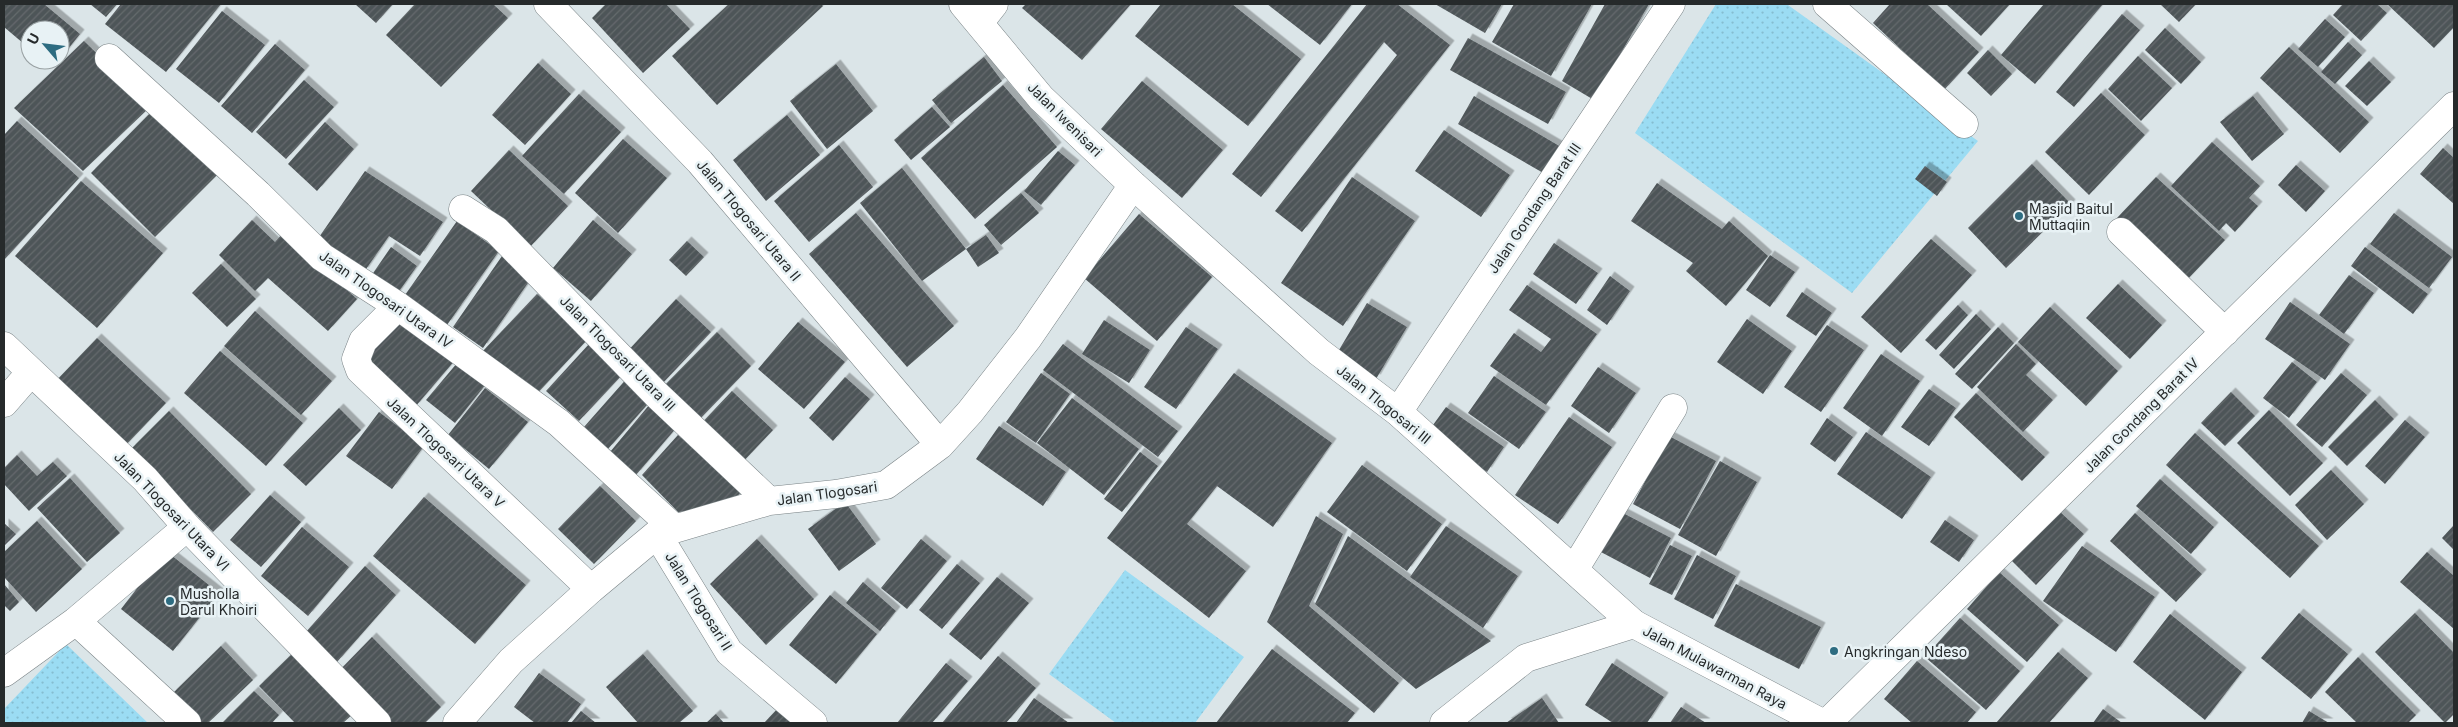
<svg xmlns="http://www.w3.org/2000/svg" width="2458" height="727" viewBox="0 0 2458 727" font-family="Inter,sans-serif">
<style>
.grass{fill:url(#grass-dots)}
.building{fill:url(#building-hatch);filter:url(#shadow)}
.lines{fill:none;stroke-linecap:round;stroke-linejoin:round}
.minor-casing{stroke:#7a8386;stroke-width:29}
.major-casing{stroke:#7a8386;stroke-width:29}
.minor{stroke:#fff;stroke-width:28}
.major{stroke:#fff;stroke-width:28}
.poi-dot{fill:#2d6c81;stroke:#e8f2f5;stroke-width:2}
.labels{text-anchor:middle;dominant-baseline:central;stroke-width:5;stroke-linejoin:round;paint-order:stroke}
.street-label{font-size:14px;fill:#262a2b;stroke:#e8f2f5}
.poi-label{font-size:14px;fill:#262a2b;stroke:#e8f2f5;text-anchor:start}
</style>
<defs>
<pattern id="grass-dots" width="8" height="8" patternUnits="userSpaceOnUse" patternTransform="scale(1.25)"><rect width="8" height="8" fill="#9bdcf3"/><path d="M2 2h.1M6 6h.1" fill="none" stroke="#85bdd0" stroke-width="1.8" stroke-linecap="round"/></pattern>
<pattern id="building-hatch" width="6" height="6" patternUnits="userSpaceOnUse" patternTransform="scale(1.25)"><rect width="6" height="6" fill="#4e5558"/><path d="M-1 1l2-2M0 6l6-6M5 7l2-2" fill="none" stroke="#646a6d"/></pattern>
<filter id="shadow"><feDropShadow dx="4.5" dy="-4.5" stdDeviation="0" flood-color="#0004"/></filter>
</defs>
<rect width="100%" height="100%" fill="#dbe5e8"/>
<path class="grass" d="M1716 4 1788 5 1978 141 1852 293 1635 133Z
M1125 570 1244 657 1195 723H1116L1049 674Z
M66 644 148 723H4V709Z"/>
<path class="building" d="M4 4H44L80 34 60 59V30H30V49L4 27Z
M90 4H117L106 17Z
M121 4H221L166 72 105 24Z
M355 4H393L376 23Z
M415 4H493L508 18 441 87 386 35Z
M606 4H666L690 29 643 73 592 18Z
M729 4H821L823 6 717 105 672 56Z
M1026 4H1131L1082 60 1022 8Z
M1161 4H1232L1301 59 1248 126 1135 36Z
M1267 4H1352L1320 45Z
M1367 4H1397L1450 45 1302 232 1275 211 1397 55 1384 42 1261 197 1232 174Z
M1435 4H1502L1485 33Z
M1514 4H1592L1551 76 1492 42Z
M1605 4H1649L1594 100 1562 81Z
M1890 4H1927L1979 52 1944 90 1873 23Z
M1946 4H2010L1981 36Z
M2044 4H2103L2035 84 2001 55Z
M2160 4H2196L2179 22Z
M2343 4H2377L2387 13 2361 41 2333 15Z
M2387 4H2454V27L2434 48Z
M222 11 265 45 219 103 176 69Z
M2122 14 2140 30 2074 107 2056 92Z
M2325 19 2345 37 2318 67 2298 49Z
M2165 28 2201 62 2181 84 2145 50Z
M1468 38 1566 92 1548 124 1450 70Z
M84 41 151 106 83 171 14 108Z
M2348 42 2362 55 2335 84 2321 72Z
M275 44 305 70 252 133 221 106Z
M2289 47 2369 122 2340 153 2260 78Z
M1988 50 2012 74 1991 96 1967 73Z
M2138 56 2172 88 2141 121 2108 89Z
M984 57 1002 81 951 123 932 100Z
M2369 61 2391 82 2367 106 2345 86Z
M538 63 571 94 525 145 492 115Z
M836 64 873 111 827 149 790 101Z
M304 80 334 107 286 159 256 132Z
M1142 81 1223 150 1182 198 1101 129Z
M1003 85 1057 147 975 219 921 158Z
M2101 93 2145 135 2089 195 2045 152Z
M579 94 621 132 564 194 522 156Z
M1474 96 1561 147 1545 174 1458 124Z
M2253 96 2284 134 2252 161 2220 122Z
M932 107 950 127 911 160 894 140Z
M155 108 219 173 155 237 91 173Z
M787 115 820 155 766 201 733 160Z
M17 121 79 178 4 260V135Z
M325 122 354 149 317 191 288 164Z
M1444 130 1510 175 1481 217 1415 171Z
M623 139 667 178 618 233 575 193Z
M2212 142 2260 186 2249 198 2258 206 2235 232 2226 223 2219 231 2171 186Z
M839 145 873 187 809 242 774 201Z
M2443 148 2454 158V204L2420 174Z
M509 150 568 206 530 247 471 191Z
M1058 151 1075 165 1041 205 1024 191Z
M2032 164 2071 204 2006 268 1968 228Z
M2296 165 2325 191 2306 212 2278 185Z
M1925 166 1947 182 1937 196 1915 179Z
M902 168 966 249 922 281 860 203Z
M365 171 443 222 420 256 389 236 364 272 317 240Z
M1352 177 1415 221 1343 326 1281 283Z
M2156 177 2225 240 2185 282 2117 218Z
M81 181 163 253 97 328 15 256Z
M1657 183 1722 229 1729 221 1768 256 1726 306 1686 271 1693 263 1631 221Z
M1021 193 1039 213 1001 245 984 225Z
M856 213 954 326 907 367 809 254Z
M2394 213 2452 257 2429 288 2370 244Z
M1139 214 1212 277 1157 341 1084 278Z
M252 220 275 242 283 233 357 299 328 331 268 278 255 291 219 255Z
M593 220 632 254 591 301 553 268Z
M457 221 499 251 447 325 405 295Z
M986 235 999 253 978 267 966 249Z
M1931 239 1972 275 1901 353 1861 317Z
M687 241 704 257 686 276 669 260Z
M1554 243 1598 273 1576 304 1533 274Z
M391 247 417 266 395 297 369 279Z
M2365 247 2428 294 2413 314 2351 266Z
M1770 255 1795 272 1770 307 1746 290Z
M502 256 532 277 483 348 453 327Z
M221 264 256 299 227 327 192 293Z
M2349 275 2374 293 2344 334 2319 315Z
M1610 276 1630 291 1607 325 1587 310Z
M2118 284 2162 325 2130 359 2086 318Z
M1527 285 1597 334 1546 405 1490 366 1514 333 1541 352 1551 339 1509 310Z
M1802 292 1832 313 1816 336 1786 316Z
M537 294 587 340 532 399 482 352Z
M676 299 711 332 660 386 625 354Z
M2290 302 2350 344 2325 380 2265 339Z
M1367 303 1407 327 1376 379 1336 355Z
M1958 305 1968 315 1936 350 1925 340Z
M2050 307 2118 371 2086 406 2018 342Z
M255 311 332 381 301 415 224 346Z
M402 314 456 359 415 407 362 362Z
M1976 314 1991 329 1954 369 1939 355Z
M1747 319 1792 351 1763 394 1717 362Z
M1104 320 1150 350 1129 383 1082 354Z
M798 322 845 362 804 409 758 369Z
M1827 325 1864 350 1821 412 1784 387Z
M1186 327 1218 349 1176 409 1144 387Z
M1998 327 2014 343 1972 389 1955 374Z
M717 332 751 366 696 423 661 389Z
M97 338 166 403 124 447 55 382Z
M590 343 623 374 579 421 546 391Z
M1063 344 1178 431 1158 457 1043 370Z
M2016 344 2036 364 2026 375 2053 400 2023 432 1977 387Z
M220 351 303 423 266 466 184 393Z
M1881 354 1920 381 1882 436 1843 408Z
M458 362 486 384 455 423 426 400Z
M2292 362 2317 382 2289 418 2263 398Z
M1598 367 1636 393 1609 433 1571 406Z
M1041 373 1070 394 1036 443 1006 422Z
M1234 373 1332 443 1273 527 1217 486 1187 524 1246 571 1209 618 1107 538Z
M2341 373 2367 395 2322 447 2296 425Z
M629 376 653 398 608 449 584 427Z
M1494 376 1546 412 1519 449 1468 413Z
M845 377 870 399 833 441 809 418Z
M485 388 528 422 489 469 448 435Z
M1929 389 1956 408 1929 446 1901 427Z
M732 391 773 430 737 468 696 429Z
M2231 392 2255 416 2225 446 2201 423Z
M1976 393 2045 457 2022 481 1954 417Z
M1072 398 1139 449 1104 495 1037 443Z
M2375 400 2394 419 2347 466 2328 447Z
M650 404 677 427 636 475 610 452Z
M1446 407 1504 447 1487 472 1428 432Z
M339 408 361 430 306 486 283 465Z
M2269 410 2323 463 2290 496 2237 443Z
M169 411 251 494 213 532 131 449Z
M379 412 424 446 392 489 346 456Z
M1569 417 1612 447 1558 524 1515 495Z
M1827 418 1853 437 1835 462 1810 444Z
M2405 420 2425 437 2385 484 2365 466Z
M999 426 1066 472 1043 506 976 459Z
M1866 432 1931 477 1902 519 1837 474Z
M2195 433 2319 546 2290 578 2166 465Z
M678 435 741 492 726 509 678 512 642 475Z
M1669 436 1716 461 1680 529 1633 504Z
M1140 452 1158 466 1122 512 1104 499Z
M17 455 37 476 53 462 67 476 29 511 4 484V468Z
M1720 461 1757 482 1716 556 1678 535Z
M1362 465 1442 524 1407 571 1327 512Z
M2331 470 2364 504 2327 540 2295 505Z
M70 478 120 533 87 562 37 508Z
M2160 479 2214 527 2191 554 2136 506Z
M600 486 636 521 594 564 558 529Z
M270 495 301 522 261 567 230 540Z
M424 497 526 585 475 644 373 556Z
M845 502 876 544 839 571 808 529Z
M2058 510 2084 534 2036 585 2011 560Z
M1619 511 1671 538 1650 578 1599 551Z
M2135 513 2202 574 2176 602 2110 541Z
M1316 516 1343 534 1309 606 1399 683 1374 713 1267 622Z
M1945 520 1974 540 1959 562 1930 542Z
M37 521 82 569 36 612 4 577V552Z
M4 523 16 534 4 546Z
M2454 525V550L2442 538Z
M1446 526 1518 576 1483 628 1410 577Z
M302 527 349 567 308 616 261 576Z
M1348 536 1491 641 1416 689 1315 604Z
M757 539 814 599 766 645 710 584Z
M921 539 947 561 907 609 881 588Z
M1670 545 1692 556 1672 595 1649 584Z
M2082 546 2155 597 2116 652 2043 601Z
M166 551 219 593 173 651 121 609Z
M2427 552 2454 576V629L2400 582Z
M1697 555 1736 576 1713 619 1674 599Z
M957 564 980 583 942 629 919 610Z
M365 566 396 595 337 662 305 633Z
M1999 572 2059 625 2027 662 1967 609Z
M997 577 1029 603 981 660 949 634Z
M863 582 896 611 880 631 846 603Z
M4 584 19 602 10 611 4 605Z
M1736 584 1821 627 1799 669 1714 626Z
M830 595 877 634 836 684 789 645Z
M2299 613 2348 654 2311 699 2261 658Z
M2415 613 2454 653V714L2445 723 2375 652Z
M2170 614 2242 672 2205 720 2133 662Z
M1960 618 2020 671 1986 710 1925 657Z
M372 637 441 707 425 723H386L337 673Z
M221 646 253 680 208 723H200L172 694Z
M1272 649 1355 713 1347 723H1216Z
M295 651 355 712 343 723H295L259 686Z
M2058 652 2088 678 2049 723H1996Z
M643 654 693 711 679 723H638L606 687Z
M998 656 1036 688 1006 723H942Z
M2358 657 2416 715 2408 723H2357L2325 692Z
M1917 661 1976 712 1967 723H1912L1884 699Z
M946 663 968 681 932 723H897Z
M1612 663 1664 697 1647 723H1613L1585 705Z
M539 673 581 704 567 723H535L514 707Z
M254 691 279 715 272 723H222Z
M1034 698 1069 723H1016Z
M1542 698 1559 723H1506Z
M781 705 801 723H764Z
M1681 707 1706 723H1670Z
M2103 709 2122 723H2093Z
M581 711 596 723H571Z
M2309 711 2329 723H2302Z
M716 714 724 723H706Z"/>
<g class="lines">
<g class="minor-casing">
<path id="minor" d="M548 4 700 162 940 445
M963 4 1041 98 1133 185 1319 352 1398 412 1634 624
M1827 4 1964 124
M979 23 994 4
M109 58 258 194 322 257 398 306 559 423 673 527
M463 209 496 230 657 395 769 501
M2121 232 2225 332
M398 306 363 341 356 359 360 370 591 589
M4 346 145 479 187 527 377 723
M4 403 31 372
M1398 412 1671 4
M657 534 729 652 813 723
M1574 570 1673 408
M76 621 187 527
M4 673 76 621 187 723
M457 723 511 661 591 589 657 534 769 501 836 494 886 485 940 445 970 412 1028 338 1133 185
M1827 723 2454 106"/>
</g>
<g class="major-casing">
<path id="major" d="M1444 723 1526 658 1634 624 1822 723"/>
</g>
<use href="#minor" class="minor"/>
<use href="#major" class="major"/>
</g>
<g class="poi-dot">
<circle cx="2019" cy="216" r="5"/>
<circle cx="170" cy="601" r="5"/>
<circle cx="1834" cy="651" r="5"/>
</g>
<g class="labels">
<g class="street-label">
<text transform="translate(1065 119) rotate(45)">Jalan Iwenisari</text>
<text transform="translate(1534 208) rotate(-56)">Jalan Gondang Barat III</text>
<text transform="translate(749 220) rotate(50)">Jalan Tlogosari Utara II</text>
<text transform="translate(386 299) rotate(35)">Jalan Tlogosari Utara IV</text>
<text transform="translate(618 353) rotate(45)">Jalan Tlogosari Utara III</text>
<text transform="translate(1384 404) rotate(39)">Jalan Tlogosari III</text>
<text transform="translate(2141 415) rotate(-45)">Jalan Gondang Barat IV</text>
<text transform="translate(446 452) rotate(43)">Jalan Tlogosari Utara V</text>
<text transform="translate(827 493) rotate(-8)">Jalan Tlogosari</text>
<text transform="translate(172 511) rotate(46)">Jalan Tlogosari Utara VI</text>
<text transform="translate(699 601) rotate(58)">Jalan Tlogosari II</text>
<text transform="translate(1715 667) rotate(28)">Jalan Mulawarman Raya</text>
</g>
<g class="poi-label">
<text x="2029" y="208">Masjid Baitul<tspan x="2029" dy="16">Muttaqiin</tspan></text>
<text x="180" y="593">Musholla<tspan x="180" dy="16">Darul Khoiri</tspan></text>
<text x="1844" y="651">Angkringan Ndeso</text>
</g>
</g>
<rect width="2458" height="727" fill="none" stroke="#262a2b" stroke-width="10"/>
<g transform="translate(45 45) rotate(298)"><circle r="24" fill="#e8f2f5" stroke="#9aa2a4"/>
<path d="M0-4L9 19L0 12L-9 19Z" fill="#2d6c81"/>
<text y="-8" font-size="14" font-weight="bold" text-anchor="middle" fill="#262a2b">U</text>
</g>
</svg>
